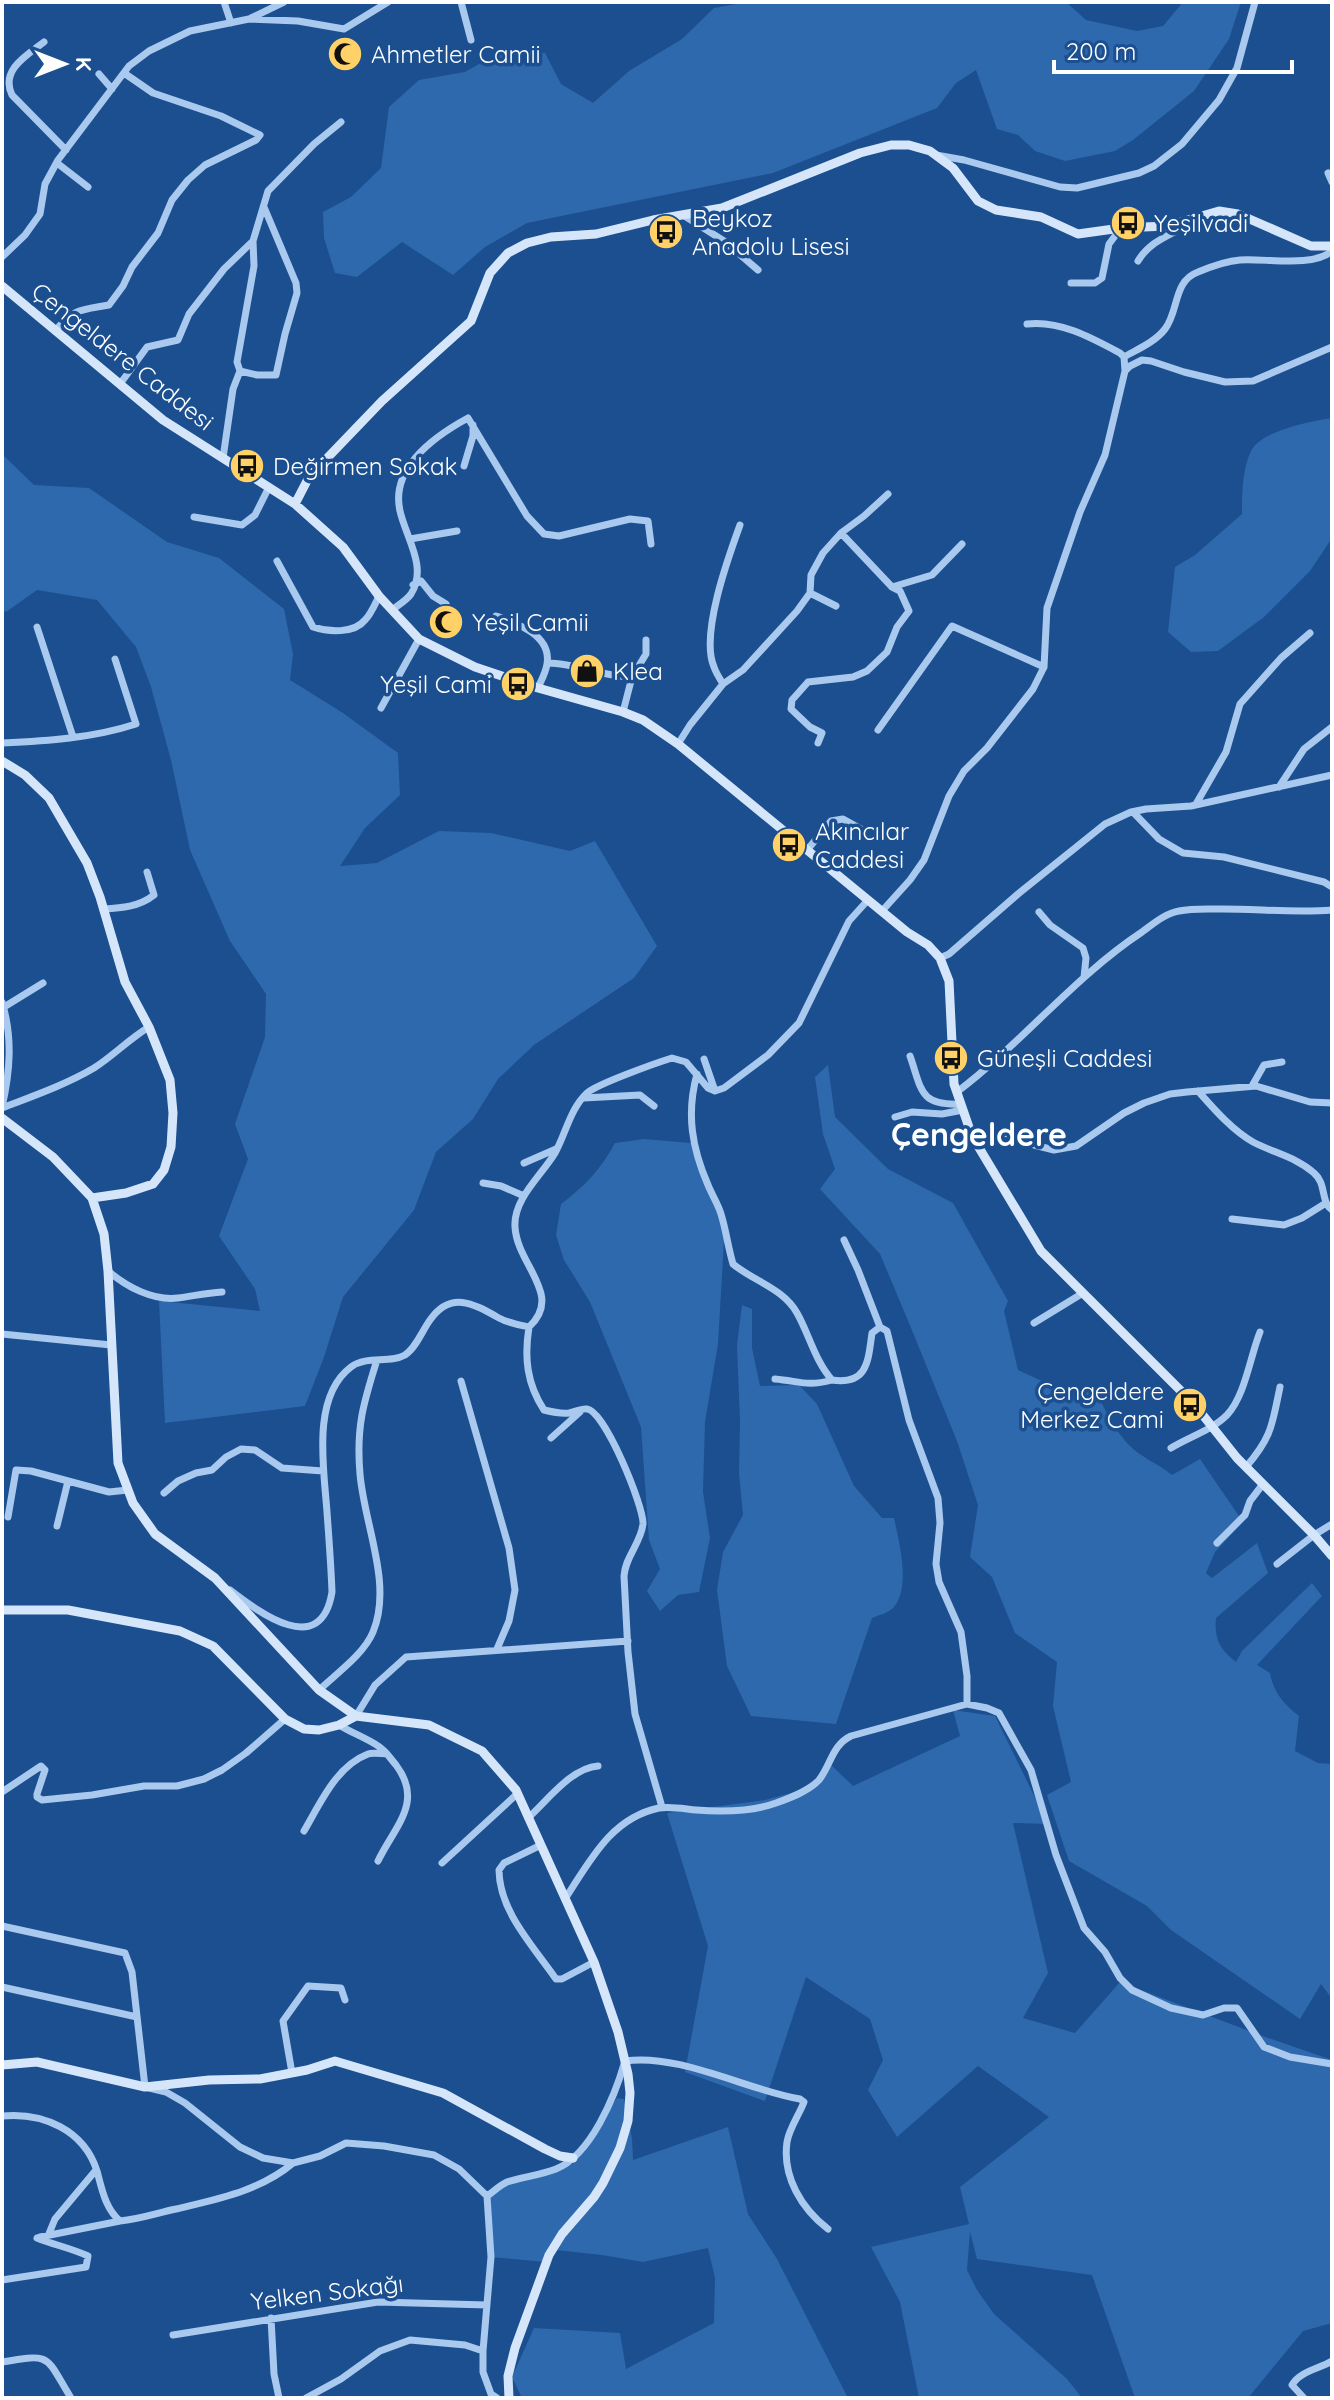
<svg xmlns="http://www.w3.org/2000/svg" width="1334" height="2400" viewBox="0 0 1334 2400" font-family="Quicksand,sans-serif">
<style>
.green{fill:#2e69ad}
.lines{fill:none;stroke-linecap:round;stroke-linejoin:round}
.street{stroke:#a9c9ee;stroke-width:7}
.secondary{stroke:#d6e6fa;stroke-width:9}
.labels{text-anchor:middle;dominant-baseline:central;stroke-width:7;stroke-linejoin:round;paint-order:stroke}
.poi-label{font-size:24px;fill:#fff;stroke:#1b4f8f;text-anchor:start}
.street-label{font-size:24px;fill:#fff;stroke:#1b4f8f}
.district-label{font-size:32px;font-weight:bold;fill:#fff;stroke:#1b4f8f}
</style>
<rect width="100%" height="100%" fill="#1b4f8f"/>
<path class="green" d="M747 2H1066L1086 20 1137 31 1163 26 1183 2H1241L1229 39 1194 91 1133 140 1115 151 1065 161 1035 151 1018 135 997 129 976 70 956 83 937 108 773 173 527 223 485 247 453 275 402 242 357 277 335 273 324 238 323 212 351 197 381 168 389 107 419 80 465 72 500 52 545 53 561 84 593 103 629 71 682 39 714 8Z
M1332 418V538L1310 571 1264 617 1218 651 1191 652 1168 632 1175 567 1195 555 1242 514C1242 494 1242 470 1251 451 1261 431 1311 421 1332 418Z
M2 454 34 485 89 488 167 542 219 558 284 609 293 654 290 680 343 713 398 753 400 795 365 828 340 866 377 863 439 831 491 833 570 851 595 841 657 946 634 978 534 1045 498 1079 473 1119 436 1152 414 1210 343 1297 324 1357 305 1406 165 1423 159 1301 260 1311 255 1289 219 1236 248 1159 235 1124 265 1037 266 994 230 941 190 850 171 760 151 687 136 647 97 600 37 590 6 612 2 610Z
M828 1065 835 1117 888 1169 953 1203 1008 1301 1004 1311 1018 1370 1053 1386 1097 1394C1106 1411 1115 1431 1129 1445 1140 1457 1159 1464 1172 1475L1200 1459 1243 1522 1215 1552 1206 1573 1212 1578 1257 1543 1268 1573 1216 1618C1214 1639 1220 1650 1236 1662L1242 1651 1312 1583 1322 1596 1257 1665 1270 1673C1273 1692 1284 1704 1299 1716L1295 1751 1318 1763 1332 1764V2016L1330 2014V1996L1321 1984 1300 2019 1171 1930 1147 1906 1069 1861 1047 1795 1071 1782 1053 1706 1057 1662 1015 1633 992 1577 970 1557 978 1505 957 1441 909 1323 880 1254 820 1189 835 1169 823 1134 815 1077Z
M644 1139 691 1143 715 1191 725 1224 718 1344 705 1422 703 1492 710 1538 699 1592 678 1595 660 1611 647 1591 660 1569 649 1540 641 1427 590 1302 564 1260 556 1235 561 1204C585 1186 601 1169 615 1143Z
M742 1305 752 1309V1348L760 1386 799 1385 817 1404 854 1486 882 1518H894C899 1541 911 1587 894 1607 889 1613 879 1615 872 1618L836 1724 751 1716 727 1666 717 1590 723 1552 743 1515 739 1473 740 1421 737 1345Z
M953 1710 995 1716 1048 1824 1013 1823 1048 1973 1023 2018 1075 2033 1120 1982 1257 2034 1332 2060V2323L1303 2331 1248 2398H1135L1092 2275 977 2259 970 2232 967 2270 977 2290 994 2314 1067 2379 1082 2398H919L900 2302 871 2247 969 2224 960 2187 1049 2117 978 2066 897 2137 868 2090 883 2060 870 2019 806 1977 765 2101 685 2072 708 1946 667 1813 765 1800 813 1787 831 1765 853 1786 960 1736Z
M617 2098 624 2099 632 2138 633 2160 728 2127 748 2214 777 2259 848 2398H522L512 2377 534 2328 620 2333 626 2369 714 2323 715 2278 708 2248 643 2262 602 2255 556 2250 546 2262 491 2257 487 2196 504 2183 573 2164 607 2110Z"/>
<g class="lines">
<path class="street" d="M224 2 231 23
M461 2 471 40
M251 18 284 2
M44 42C27 55 0 70 12 95L66 150
M99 74 112 89
M936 155 964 160 1060 187 1077 188 1139 173 1154 166 1182 144 1219 100 1237 68 1255 2
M57 163 88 187
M1328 173 1332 182
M683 215 724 241 758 270
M2 257 25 235 40 214 45 184 58 160 129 66 149 51 190 31 249 19 298 21 344 29 388 2
M1138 261C1151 239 1173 235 1193 221
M1071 283H1095L1102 278 1109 244 1121 228
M1027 324C1060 320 1092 338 1120 353L1124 357 1125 371
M55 331C74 308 81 310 109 305L123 286 132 267 158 233 172 200 188 180 205 165 256 140 260 135 221 116 153 93 124 73
M1124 357C1138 349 1155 342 1165 329 1179 311 1173 281 1198 272 1210 267 1227 261 1240 260 1265 258 1312 268 1332 251
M240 371 257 375H276L285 334 297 293 296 283 264 207
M120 384 147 347 178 340 189 314 224 269 253 241 268 191 314 144 341 122
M223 458 233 389 240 371 237 362 254 266 253 241
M464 466 473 436V425
M194 517 242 525 255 515 269 487
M410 539 457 531
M277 561 313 627C328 632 354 634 365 620 371 614 375 604 379 596
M413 585 421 581 433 596 446 604
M892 587 932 575 962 544
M810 593 836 606
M392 610C397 606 407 600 411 594 428 567 406 538 400 511 390 467 435 436 468 418L527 516 544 534 559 536 630 519 648 521 651 544
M496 616C516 623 552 635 547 664 546 672 541 681 538 688
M37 627 73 737
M548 663C576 663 603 677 632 677L646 654V640
M1044 667 1047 608 1080 512 1105 455 1125 371 1130 366 1142 360 1151 361 1184 372 1225 382 1253 381 1332 347
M723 684C720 679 716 673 714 667 700 635 728 558 740 525
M381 708 419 639
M623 712 632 677
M878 730 952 626 1044 667 1033 689 987 748 964 771 949 796 924 860 910 880 882 911
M2 743C47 741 93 738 136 724L115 659
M818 743 822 733 810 727 791 709 792 700 808 682 853 677 867 671 887 652 897 627 909 611 900 591 892 587 841 533
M678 744 690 725 723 684 743 670 797 611 810 593 811 575 823 553 841 533 864 516 888 494
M1279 787 1304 749 1332 727
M1196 804 1226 752 1240 704 1281 658 1310 633
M1133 812 1159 839 1183 853 1224 857 1324 882 1332 887
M808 849 831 821 843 819 863 830
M103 909C121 908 139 907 154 895L147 872
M1039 912 1050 925 1083 948 1086 958 1084 977
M940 958 949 954 1018 894 1105 824 1131 812 1146 809 1191 806 1332 775
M2 1002C13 1038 10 1072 2 1107
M4 1007 43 983
M910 1056C922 1090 919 1106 961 1104
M704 1059 715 1091
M697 1074C686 1114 692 1148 708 1185 712 1195 718 1204 721 1214 726 1230 728 1247 733 1264 753 1281 783 1288 797 1313 809 1334 815 1361 832 1380 868 1385 868 1361 872 1333L880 1327 887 1331 909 1420 938 1498 940 1523 936 1564 939 1582 961 1632 967 1676V1704
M1252 1086 1264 1065 1282 1062
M1198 1091C1214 1109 1232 1130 1253 1142 1274 1153 1296 1157 1314 1173 1327 1184 1320 1201 1332 1210
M957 1092C1022 1043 1074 977 1142 932 1153 924 1166 913 1179 911 1192 908 1208 909 1222 909 1259 909 1295 913 1332 910
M584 1098 640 1095 654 1106
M2 1108C33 1096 65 1085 94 1068 113 1056 129 1039 149 1027
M895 1117 912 1112 942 1114 963 1110
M975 1140 992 1135 1004 1133 1020 1137 1034 1145 1054 1150 1076 1146 1124 1113 1144 1103 1170 1094 1187 1092 1256 1086 1310 1102 1332 1103
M524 1163 556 1149
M483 1183 501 1186 524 1196
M1232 1219 1284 1225 1302 1218 1326 1203
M844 1240 858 1270 880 1327
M108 1271C127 1287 153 1301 178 1298 193 1296 207 1293 222 1292
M1034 1323 1083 1293
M529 1327C524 1358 527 1384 544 1410 552 1412 560 1414 569 1413 574 1412 582 1408 587 1409 605 1411 644 1507 643 1524 641 1543 625 1557 624 1576L628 1652 635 1714 662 1807
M2 1334 111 1345
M775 1379C799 1381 807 1387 832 1380
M461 1381 509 1548 515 1590 509 1621 497 1649
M551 1438 580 1412
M1171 1448C1189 1437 1212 1430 1227 1415 1245 1396 1250 1357 1260 1332
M1246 1467C1272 1437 1272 1425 1280 1387
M164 1493 178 1481 196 1473 212 1470 226 1457 241 1449 255 1450 282 1468 323 1471
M8 1517 16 1470 31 1471 109 1492 128 1490
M57 1526 68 1481
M1217 1543 1245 1515 1250 1501 1263 1484
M1277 1564 1314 1535 1332 1524
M230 1590C260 1613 321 1659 332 1592 331 1565 329 1539 327 1512 324 1469 311 1397 351 1367 367 1355 389 1364 405 1355 416 1348 422 1331 430 1320 451 1290 474 1304 499 1318 508 1323 519 1325 529 1327 564 1295 517 1265 515 1227 513 1199 542 1175 555 1153 566 1133 570 1109 587 1093 597 1084 656 1063 672 1058L686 1062 708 1088 715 1091 724 1088 768 1055 799 1023 849 921 868 900
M319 1690C337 1673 364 1654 373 1632 393 1584 364 1524 360 1474 356 1428 363 1404 377 1360
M356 1716 375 1685 406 1657 628 1641
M339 1725C352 1733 368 1739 378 1746 386 1751 390 1758 396 1765 424 1802 395 1826 378 1861
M2 1792 41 1766 45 1770 37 1794V1797L42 1800 92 1795 144 1786H177L204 1779 222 1770 246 1753 285 1719
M528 1818C547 1801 571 1768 598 1766
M304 1831C320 1804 336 1766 368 1754 373 1752 382 1754 387 1754
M541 1845 504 1863 499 1870C499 1911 534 1947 556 1979H562L594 1962
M442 1863 517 1794
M565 1899C590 1861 611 1818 659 1808 671 1806 685 1809 696 1810 722 1812 751 1812 776 1803 790 1798 809 1791 819 1780 831 1765 832 1745 851 1736L967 1704 987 1708 999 1713 1031 1770 1056 1855 1084 1928 1105 1952 1120 1978 1132 1990 1171 2008 1203 2015 1224 2008H1237L1264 2047 1290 2057 1332 2064
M2 1926 125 1953 132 1972 145 2087 166 2092 185 2103 240 2147 263 2158 293 2163 320 2156 346 2143 384 2146 434 2155 459 2169 487 2196 491 2257 483 2351V2372L491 2394 497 2398
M2 1987 137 2017
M292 2073 283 2021 308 1986 341 1988 345 2000
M2 2116C43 2112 84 2130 97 2171 102 2189 105 2208 120 2221 140 2219 157 2213 176 2209 217 2199 260 2191 293 2163
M487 2196C493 2192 500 2185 507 2182 523 2177 540 2175 556 2169 591 2155 615 2096 625 2061 679 2053 747 2090 800 2099L804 2102C799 2115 789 2129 787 2142 782 2177 802 2209 828 2229
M48 2236 55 2219 96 2170
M40 2237 120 2221
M2 2280 86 2267 88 2256C71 2248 54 2245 37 2238
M271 2318 274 2374 279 2398
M173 2335 378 2302 487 2305
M2 2362C53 2353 45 2356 71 2398
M306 2398 341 2379 380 2351 410 2340 465 2345 483 2351
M1304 2398 1292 2385C1300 2371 1319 2369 1332 2361"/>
<path class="secondary" d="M2 286 163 420 295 504 343 547 379 596 419 639 475 667 538 688 623 712 643 720 678 744 907 932 928 945 940 958 949 981 954 1084 972 1136 1041 1251 1194 1404 1237 1458 1314 1535 1332 1556
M295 504 309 477 382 401 471 321 490 273 508 253 527 243 551 237 596 234 653 220 722 208 860 153 891 145H909L930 151 953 168 978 201 996 210 1041 217 1078 234 1121 228 1167 226 1219 211 1238 214 1311 246H1332
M2 761 25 775 49 798 87 863 100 897 125 982 149 1027 170 1080 173 1113 171 1147 164 1170 153 1184 126 1193 92 1198
M2 1118 53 1157 92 1198 104 1234 108 1271 118 1463 133 1503 155 1534 215 1578 319 1690 356 1716 429 1725 482 1751 516 1790 594 1962 618 2032 628 2074 630 2093 628 2121 620 2148 603 2183 594 2197 562 2234 549 2255 515 2348 508 2376 509 2398
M2 1610H68L180 1631 213 1646 285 1719 304 1729 319 1730 339 1725 356 1716
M2 2065 37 2062 145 2087 209 2080 260 2079 307 2070 335 2061 443 2093 545 2149 560 2156 573 2158"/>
</g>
<defs>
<g id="mosque-disc" transform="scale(1.8)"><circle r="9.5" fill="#ffd166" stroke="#1b4f8f"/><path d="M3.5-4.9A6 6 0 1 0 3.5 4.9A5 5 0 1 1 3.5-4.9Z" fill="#111"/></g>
<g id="bus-disc" transform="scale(1.8)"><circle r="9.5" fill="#ffd166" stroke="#1b4f8f"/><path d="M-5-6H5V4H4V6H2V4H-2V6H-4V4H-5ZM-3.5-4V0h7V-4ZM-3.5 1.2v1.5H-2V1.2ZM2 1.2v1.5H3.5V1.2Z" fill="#111"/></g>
<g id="shop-disc" transform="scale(1.8)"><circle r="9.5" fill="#ffd166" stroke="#1b4f8f"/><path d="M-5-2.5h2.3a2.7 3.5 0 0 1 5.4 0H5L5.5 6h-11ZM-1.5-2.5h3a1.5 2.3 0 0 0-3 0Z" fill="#111"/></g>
</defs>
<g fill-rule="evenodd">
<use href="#mosque-disc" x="345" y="54"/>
<use href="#bus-disc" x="1128" y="223"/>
<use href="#bus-disc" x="666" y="232"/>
<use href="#bus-disc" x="247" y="466"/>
<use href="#mosque-disc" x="446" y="622"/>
<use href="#shop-disc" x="587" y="671"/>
<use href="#bus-disc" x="518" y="684"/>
<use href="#bus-disc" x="789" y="845"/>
<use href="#bus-disc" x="951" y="1058"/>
<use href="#bus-disc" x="1190" y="1405"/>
</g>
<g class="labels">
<g class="poi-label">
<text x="371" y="54">Ahmetler Camii</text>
<text x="692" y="218">Beykoz<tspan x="692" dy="28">Anadolu Lisesi</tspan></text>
<text x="1154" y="223">Yeşilvadi</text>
<text x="273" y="466">Değirmen Sokak</text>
<text x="472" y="622">Yeşil Camii</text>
<text x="613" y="671">Klea</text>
<text x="492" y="684" text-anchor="end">Yeşil Cami</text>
<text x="815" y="831">Akıncılar<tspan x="815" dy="28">Caddesi</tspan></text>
<text x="977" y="1058">Güneşli Caddesi</text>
<text x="1164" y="1391" text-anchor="end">Çengeldere<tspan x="1164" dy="28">Merkez Cami</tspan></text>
</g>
<g class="street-label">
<text transform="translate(123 356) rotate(38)">Çengeldere Caddesi</text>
<text transform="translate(327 2292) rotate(-7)">Yelken Sokağı</text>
</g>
<g class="district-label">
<text x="979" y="1134">Çengeldere</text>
</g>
</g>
<rect width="1334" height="2400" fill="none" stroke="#ffffff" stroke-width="8"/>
<g transform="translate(64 64) rotate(90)" stroke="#1b4f8f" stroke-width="6" paint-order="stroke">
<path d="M0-6L14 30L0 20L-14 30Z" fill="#ffffff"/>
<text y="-12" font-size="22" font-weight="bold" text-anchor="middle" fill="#ffffff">K</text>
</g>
<path d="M1054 60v12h238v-12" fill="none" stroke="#ffffff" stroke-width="4"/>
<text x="1066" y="60" font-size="24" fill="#ffffff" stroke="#1b4f8f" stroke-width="6" paint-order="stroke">200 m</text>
</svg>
